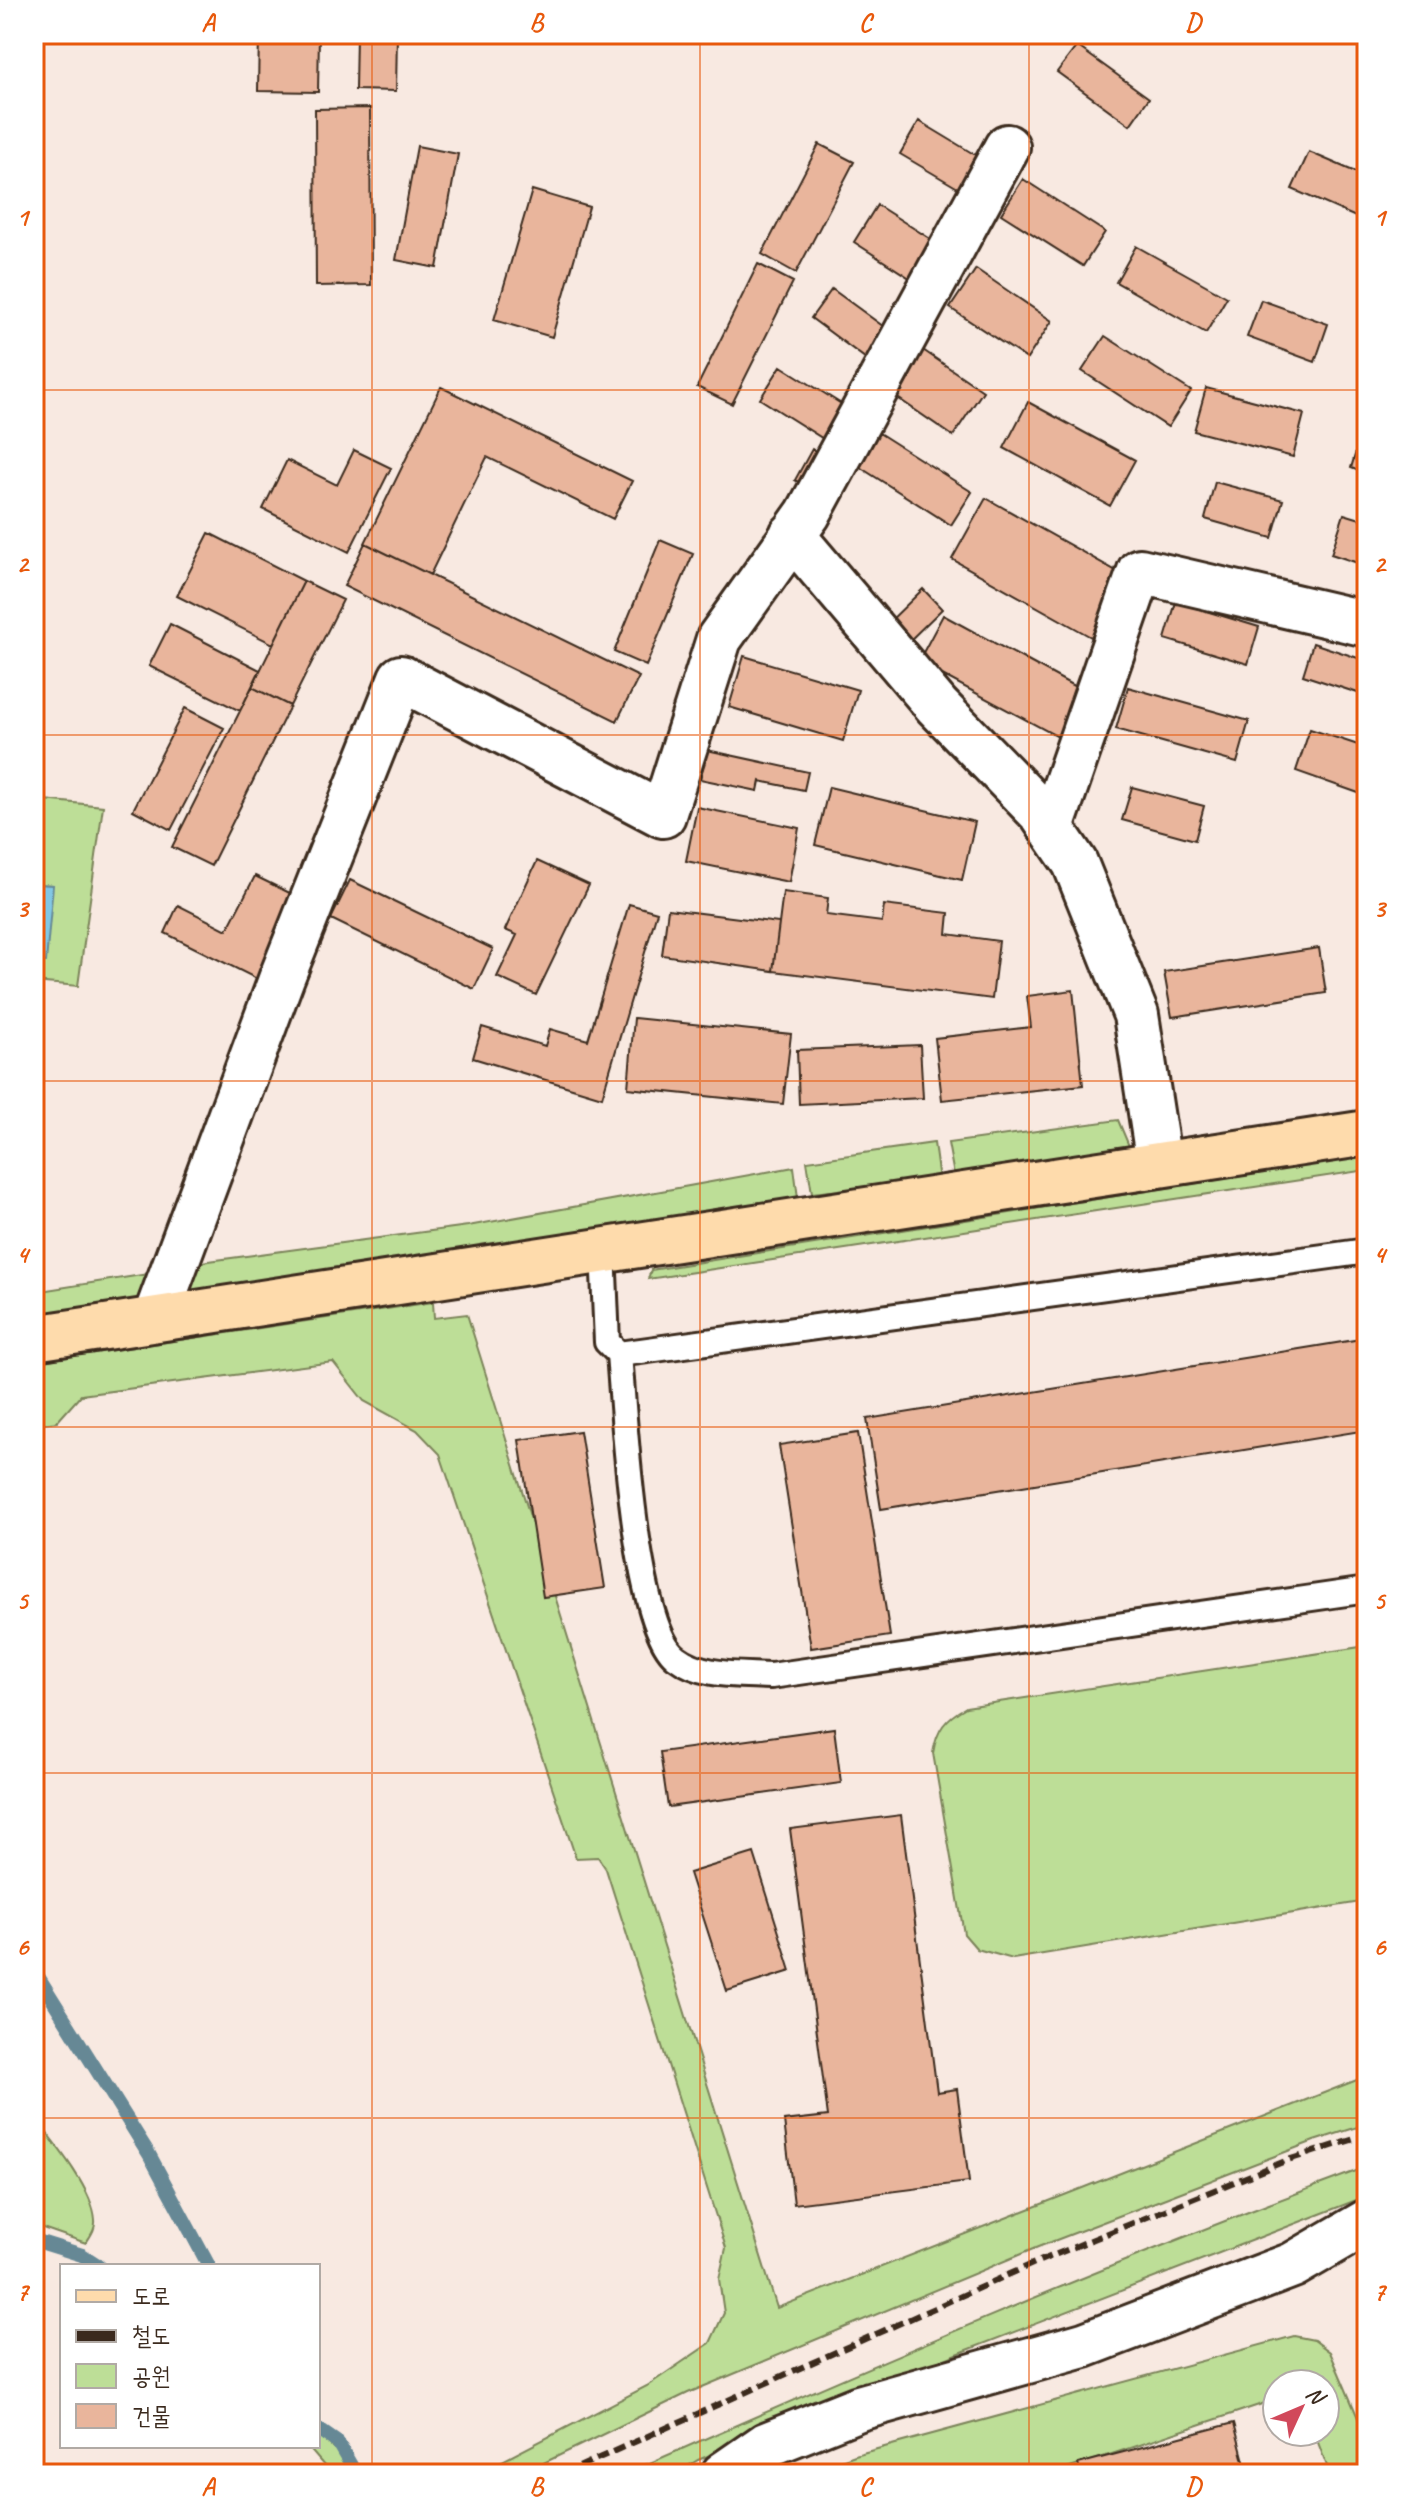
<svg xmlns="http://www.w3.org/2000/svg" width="1401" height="2508" viewBox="0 0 1401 2508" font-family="Caveat,'Poor Story',sans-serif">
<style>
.green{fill:#bdde97;stroke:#7c845a;stroke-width:2}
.water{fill:#82c7e4;stroke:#668895;stroke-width:2}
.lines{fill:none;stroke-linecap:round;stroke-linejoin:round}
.stream{stroke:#668895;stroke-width:14}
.building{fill:#e9b59c;stroke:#3b2a1e;stroke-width:2}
.service-casing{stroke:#3b2a1e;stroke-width:30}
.minor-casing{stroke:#3b2a1e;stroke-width:50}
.primary-casing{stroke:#3b2a1e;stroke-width:50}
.service{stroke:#fff;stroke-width:24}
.minor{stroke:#fff;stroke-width:44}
.primary{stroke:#fedbac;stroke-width:44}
.rail{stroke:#3b2a1e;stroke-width:6;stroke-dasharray:12 6;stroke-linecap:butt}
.grid{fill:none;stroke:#e8590c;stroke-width:2;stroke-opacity:0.55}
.neatline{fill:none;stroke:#e8590c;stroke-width:3}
.grid-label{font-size:26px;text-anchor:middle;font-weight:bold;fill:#e8590c}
</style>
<rect width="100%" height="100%" fill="#f8e9e1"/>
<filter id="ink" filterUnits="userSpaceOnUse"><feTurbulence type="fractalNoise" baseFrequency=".0125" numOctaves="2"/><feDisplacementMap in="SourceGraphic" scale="16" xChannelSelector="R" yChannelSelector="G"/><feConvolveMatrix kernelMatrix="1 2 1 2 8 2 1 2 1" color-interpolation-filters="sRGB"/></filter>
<g filter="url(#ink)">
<path class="green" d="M34 799 103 806 78 986 34 982V961L45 962 52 885 34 884Z
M1118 1120 1129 1146 954 1175 948 1143Z
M934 1143 939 1180 812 1193 807 1161Z
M1367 1156V1170L648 1279 651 1270Z
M794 1167 798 1198 596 1233 181 1295 194 1263 468 1226Z
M148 1274 139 1300 34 1318V1292Z
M433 1302 434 1318 467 1314 777 2308 1367 2076V2124L1314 2141 1038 2247 688 2393 521 2474H477L647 2386 710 2343 724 2313 719 2279 726 2248 606 1869 598 1857 576 1858 440 1454 417 1430 364 1401 333 1362 81 1395 57 1422 34 1425V1362Z
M1367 1646V1901L1013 1959 977 1949 964 1934 933 1753C937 1729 945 1719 966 1707Z
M34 2117C53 2141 93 2189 95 2220 96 2229 90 2236 86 2243L34 2225Z
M1367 2167V2196L957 2354 698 2460 675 2474H625C870 2366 1115 2260 1367 2167Z
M1294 2336 1314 2340 1330 2352 1367 2439V2474H1330L1314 2432H1325V2384H1277V2399L1052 2474H803L855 2455Z
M318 2435 335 2449 350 2474H331L307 2446H318Z"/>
<path class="water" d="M34 884 53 885 46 962 34 961Z"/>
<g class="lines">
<path class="stream" d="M34 1970 149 2154 209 2266
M34 2240 82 2255 99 2266
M318 2429 338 2443 356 2474"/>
</g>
<path class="building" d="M259 34H319L318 92 258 91Z
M356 34H397L396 91 355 90Z
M1077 46 1149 98 1130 125 1057 72Z
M370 108 371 285 316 286 315 109Z
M919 121 987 162 968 194 900 154Z
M819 144 854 162 796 273 762 254Z
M417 146 458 154 437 268 396 260Z
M1309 152 1367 177V222L1292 189Z
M1023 179 1105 232 1083 266 1001 214Z
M532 190 589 207 552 337 494 320Z
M877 205 940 245 916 282 854 242Z
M1136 246 1227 297 1206 333 1116 282Z
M758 264 793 282 732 404 697 387Z
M976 269 1052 321 1027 359 950 308Z
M832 289 891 332 869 361 811 318Z
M1261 300 1328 324 1315 362 1247 337Z
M1105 336 1191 391 1168 427 1082 371Z
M920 348 983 391 953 436 889 392Z
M781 366 854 412 833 445 760 399Z
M441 387 632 481 613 519 487 457 430 575 365 543Z
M1206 388 1304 414 1293 457 1194 431Z
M1028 402 1135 460 1110 506 1004 448Z
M1362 432 1367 434V474L1351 468Z
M879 433 972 492 951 525 858 466Z
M812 449 830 459 813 490 795 480Z
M354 450 391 468 349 552 263 509 287 460 337 485Z
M1215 482 1283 500 1272 538 1205 519Z
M986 498 1125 576 1091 637 952 559Z
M1344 514 1367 521V566L1331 554Z
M209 533 304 581 273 644 177 596Z
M660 540 693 554 646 666 614 652Z
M365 543 639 677 617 721 344 586Z
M304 581 343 600 290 706 252 687Z
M923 589 942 609 904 646 885 626Z
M1176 602 1259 627 1248 664 1165 639Z
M943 615 1083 691 1058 737 918 662Z
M170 624 260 670 240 711 149 666Z
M1313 643 1367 661V696L1303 675Z
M744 656 858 690 843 741 729 707Z
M252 687 290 706 211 866 172 847Z
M1128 687 1249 721 1237 763 1116 729Z
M185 708 224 728 171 830 133 810Z
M1310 729 1367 748V796L1296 771Z
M707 750 808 772 804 790 760 781 758 791 700 779Z
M829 787 975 822 962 880 815 845Z
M1132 787 1204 806 1195 840 1122 820Z
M697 807 799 828 789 882 686 861Z
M537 861 589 885 536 995 497 977 517 935 505 930Z
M255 876 298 897 257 979 165 933 178 905 227 930Z
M350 880 493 949 474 989 331 919Z
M783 892 828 898 826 915 882 922 884 905 949 913 947 934 999 941 992 999 773 971Z
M629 904 657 912 602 1097 473 1058 482 1027 545 1046 550 1029 588 1040Z
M668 909 779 923 773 971 662 955Z
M1359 947H1367V1015H1365Z
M1319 948 1326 993 1172 1017 1164 972Z
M1073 990 1083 1085 942 1100 935 1038 1031 1027 1027 996Z
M634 1018 791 1034 783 1104 628 1088Z
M920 1045 923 1098 799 1104 797 1050Z
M1367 1338V1430L881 1509 867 1419Z
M580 1431 605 1588 543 1597 519 1440Z
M858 1433 890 1636 811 1648 779 1445Z
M834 1728 841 1783 668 1807 660 1752Z
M901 1815 937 2092 957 2089 969 2182 794 2204 784 2121 828 2116 790 1829Z
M754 1853 791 1971 727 1991 689 1873Z
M1234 2423 1245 2465 1212 2474H1081L1078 2464Z"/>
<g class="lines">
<g class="service-casing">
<path id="service" d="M603 1250 607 1342 619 1354C624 1411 634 1624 676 1657 702 1677 740 1674 771 1676L1367 1590
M619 1354 1367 1251"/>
</g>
<g class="minor-casing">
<path id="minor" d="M792 535 937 706 1041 813 1075 863 1136 1015 1159 1164
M1051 828 1140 571 1367 624
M155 1319 282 977 401 678 663 815 719 639 808 514 1007 147
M724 2474 766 2445 859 2408 1084 2345 1293 2265 1367 2222"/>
</g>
<g class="primary-casing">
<path id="primary" d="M34 1338 1367 1133"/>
</g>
<use href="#service" class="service"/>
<use href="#minor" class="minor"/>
<use href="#primary" class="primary"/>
<path class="rail" d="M563 2474 1037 2262 1288 2160 1367 2135"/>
</g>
</g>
<path class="grid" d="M372 34V2474M700 34V2474M1029 34V2474M34 390H1367M34 735H1367M34 1081H1367M34 1427H1367M34 1773H1367M34 2118H1367"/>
<rect width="1401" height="2508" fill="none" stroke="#fff" stroke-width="88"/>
<rect x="60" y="2264" width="260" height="184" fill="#ffffff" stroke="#b1aaa5" stroke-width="2"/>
<rect x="76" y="2290" width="40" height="12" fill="#fedbac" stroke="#b1aaa5" stroke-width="2"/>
<text x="132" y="2304" font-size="24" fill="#3b2a1e">도로</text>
<rect x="76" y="2330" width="40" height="12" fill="#3b2a1e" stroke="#b1aaa5" stroke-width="2"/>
<text x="132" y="2344" font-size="24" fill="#3b2a1e">철도</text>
<rect x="76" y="2364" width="40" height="24" fill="#bdde97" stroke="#b1aaa5" stroke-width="2"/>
<text x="132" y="2384" font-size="24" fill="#3b2a1e">공원</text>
<rect x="76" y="2404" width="40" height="24" fill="#e9b59c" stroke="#b1aaa5" stroke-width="2"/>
<text x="132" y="2424" font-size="24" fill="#3b2a1e">건물</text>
<g transform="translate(1301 2408) rotate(46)"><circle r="38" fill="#ffffff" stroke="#b1aaa5" stroke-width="2"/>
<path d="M0-6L14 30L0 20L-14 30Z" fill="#d1495b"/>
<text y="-12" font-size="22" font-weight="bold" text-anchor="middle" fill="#3b2a1e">N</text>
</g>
<rect x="44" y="44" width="1313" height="2420" class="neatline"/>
<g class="grid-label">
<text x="208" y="31">A</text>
<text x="536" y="31">B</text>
<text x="865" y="31">C</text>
<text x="1193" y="31">D</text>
<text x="22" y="226">1</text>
<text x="1379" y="226">1</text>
<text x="22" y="572">2</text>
<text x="1379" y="572">2</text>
<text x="22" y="917">3</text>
<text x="1379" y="917">3</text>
<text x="22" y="1263">4</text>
<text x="1379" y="1263">4</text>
<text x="22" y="1609">5</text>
<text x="1379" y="1609">5</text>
<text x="22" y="1955">6</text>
<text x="1379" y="1955">6</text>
<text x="22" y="2300">7</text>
<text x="1379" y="2300">7</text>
<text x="208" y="2495">A</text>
<text x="536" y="2495">B</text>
<text x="865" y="2495">C</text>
<text x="1193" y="2495">D</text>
</g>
</svg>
